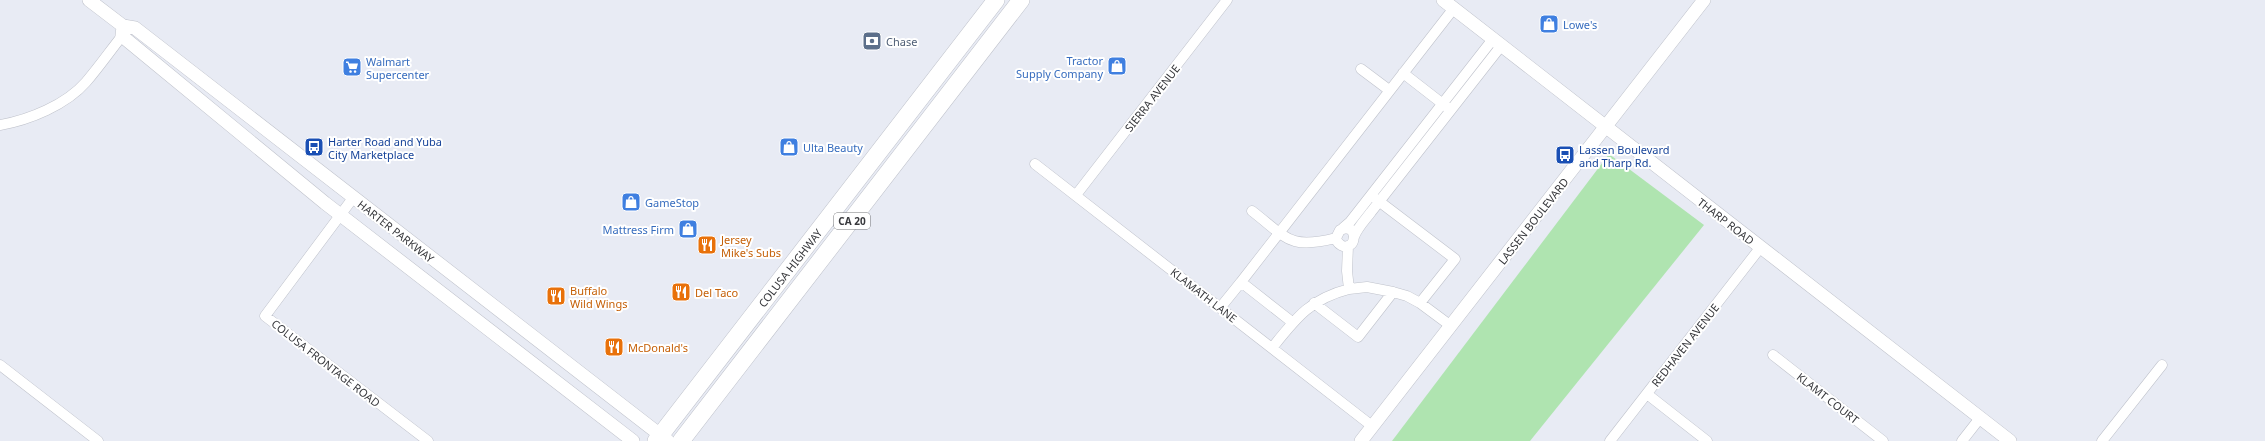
<svg xmlns="http://www.w3.org/2000/svg" width="2265" height="441" viewBox="0 0 2265 441" font-family="'Noto Sans',sans-serif">
<style>
.green{fill:#afe4b0}
.lines{fill:none;stroke-linecap:round;stroke-linejoin:round}
.minor-casing{stroke:#bfc2cb;stroke-width:11}
.tertiary-casing{stroke:#bfc2cb;stroke-width:14}
.trunk-casing{stroke:#bfc2cb;stroke-width:18}
.minor{stroke:#fff;stroke-width:10}
.tertiary{stroke:#fff;stroke-width:13}
.trunk{stroke:#fff;stroke-width:17}
.labels{text-anchor:middle;dominant-baseline:central;stroke-width:4;stroke-linejoin:round;paint-order:stroke}
.shield{fill:#fff;stroke:#737476;stroke-width:1}
.shield-label{font-size:10px;font-weight:bold;fill:#37383c}
.shop-label{font-size:11px;fill:#366cbe;stroke:#fff;text-anchor:start}
.service-label{font-size:11px;fill:#4e5e75;stroke:#fff;text-anchor:start}
.street-label{font-size:11px;fill:#37383c;stroke:#fff}
.transit-label{font-size:11px;fill:#164399;stroke:#fff;text-anchor:start}
.food-label{font-size:11px;fill:#c56008;stroke:#fff;text-anchor:start}
</style>
<rect width="100%" height="100%" fill="#e8ebf4"/>
<path class="green" d="M1609 154 1704 225 1530 441H1392Z"/>
<g class="lines">
<g class="minor-casing">
<path id="minor" d="M1361 69 1389 90
M1403 73 1448 108
M0 125C29 120 66 105 86 82 99 67 110 51 122 36
M1035 164 1372 426
M1076 195 1227 0
M353 198 265 316 428 441
M1376 199 1455 259 1420 303 1407 296 1393 292
M1252 211C1287 238 1289 250 1336 238
M1343 228 1350 222 1493 39
M1354 236 1352 230 1346 228 1340 230 1336 238C1337 244 1344 249 1350 245 1354 243 1353 240 1354 237 1357 228 1366 219 1371 212L1501 46
M1314 303 1358 337 1393 292 1367 287 1349 289
M1420 303 1451 326
M1220 308 1241 282
M1292 322 1241 282 1454 8
M1272 348C1296 318 1310 299 1349 289L1347 271 1348 246
M1773 355 1883 441
M0 365 98 441
M1647 394 1707 441
M1610 441 1760 248
M1962 441 1980 418
M2102 441 2162 365"/>
</g>
<g class="tertiary-casing">
<path id="tertiary" d="M89 0 123 26 135 28 668 441
M1443 0 2010 441
M123 26 122 36 325 203 633 441
M1361 441 1704 0"/>
</g>
<g class="trunk-casing">
<path id="trunk" d="M656 441 996 0
M681 441 1021 0"/>
</g>
<use href="#minor" class="minor"/>
<use href="#tertiary" class="tertiary"/>
<use href="#trunk" class="trunk"/>
</g>
<defs>
<g id="shop-square" transform="scale(1)"><rect x="-9" y="-9" width="18" height="18" rx="4" fill="#3f7fe0" stroke="#fff"/><path d="M-5-2.5h2.3a2.7 3.5 0 0 1 5.4 0H5L5.5 6h-11ZM-1.5-2.5h3a1.5 2.3 0 0 0-3 0Z" fill="#fff"/></g>
<g id="bank-square" transform="scale(1)"><rect x="-9" y="-9" width="18" height="18" rx="4" fill="#5c6f8a" stroke="#fff"/><path d="M-6-4H6V4H-6ZM0-2.3a2.3 2.3 0 1 0 0 4.6a2.3 2.3 0 1 0 0-4.6Z" fill="#fff"/></g>
<g id="supermarket-square" transform="scale(1)"><rect x="-9" y="-9" width="18" height="18" rx="4" fill="#3f7fe0" stroke="#fff"/><path d="M-6-5.5h2.5l.6 2H6L4.5 2H-2.5L-4.4-4H-6ZM-1.5 3.2a1.3 1.3 0 1 0 .1 0ZM3 3.2a1.3 1.3 0 1 0 .1 0Z" fill="#fff"/></g>
<g id="bus-square" transform="scale(1)"><rect x="-9" y="-9" width="18" height="18" rx="4" fill="#1a4fb4" stroke="#fff"/><path d="M-5-6H5V4H4V6H2V4H-2V6H-4V4H-5ZM-3.5-4V0h7V-4ZM-3.5 1.2v1.5H-2V1.2ZM2 1.2v1.5H3.5V1.2Z" fill="#fff"/></g>
<g id="restaurant-square" transform="scale(1)"><rect x="-9" y="-9" width="18" height="18" rx="4" fill="#e8710a" stroke="#fff"/><path d="M-5-6h1v4h1v-4h1v4h1v-4h1v5L-1.5 .5V6h-2V.5L-5-1ZM5-6V6H3V1.5H1.5Q1.5-4 5-6Z" fill="#fff"/></g>
</defs>
<g fill-rule="evenodd">
<use href="#shop-square" x="1549" y="24"/>
<use href="#bank-square" x="872" y="41"/>
<use href="#shop-square" x="1117" y="66"/>
<use href="#supermarket-square" x="352" y="67"/>
<use href="#bus-square" x="314" y="147"/>
<use href="#shop-square" x="789" y="147"/>
<use href="#bus-square" x="1565" y="155"/>
<use href="#shop-square" x="631" y="202"/>
<use href="#shop-square" x="688" y="229"/>
<use href="#restaurant-square" x="707" y="245"/>
<use href="#restaurant-square" x="681" y="292"/>
<use href="#restaurant-square" x="556" y="296"/>
<use href="#restaurant-square" x="614" y="347"/>
</g>
<g class="labels">
<rect class="shield" x="834" y="213" width="36" height="16" rx="3"/>
<g class="shield-label">
<text x="852" y="221">CA 20</text>
</g>
<g class="shop-label">
<text x="1563" y="24">Lowe's</text>
<text x="1103" y="60" text-anchor="end">Tractor<tspan x="1103" dy="13">Supply Company</tspan></text>
<text x="366" y="61">Walmart<tspan x="366" dy="13">Supercenter</tspan></text>
<text x="803" y="147">Ulta Beauty</text>
<text x="645" y="202">GameStop</text>
<text x="674" y="229" text-anchor="end">Mattress Firm</text>
</g>
<g class="service-label">
<text x="886" y="41">Chase</text>
</g>
<g class="street-label">
<text transform="translate(1152 98) rotate(-52)">SIERRA AVENUE</text>
<text transform="translate(1533 221) rotate(-52)">LASSEN BOULEVARD</text>
<text transform="translate(1726 221) rotate(38)">THARP ROAD</text>
<text transform="translate(396 231) rotate(38)">HARTER PARKWAY</text>
<text transform="translate(790 268) rotate(-52)">COLUSA HIGHWAY</text>
<text transform="translate(1204 295) rotate(38)">KLAMATH LANE</text>
<text transform="translate(1685 345) rotate(-52)">REDHAVEN AVENUE</text>
<text transform="translate(326 363) rotate(38)">COLUSA FRONTAGE ROAD</text>
<text transform="translate(1828 398) rotate(38)">KLAMT COURT</text>
</g>
<g class="transit-label">
<text x="328" y="141">Harter Road and Yuba<tspan x="328" dy="13">City Marketplace</tspan></text>
<text x="1579" y="149">Lassen Boulevard<tspan x="1579" dy="13">and Tharp Rd.</tspan></text>
</g>
<g class="food-label">
<text x="721" y="239">Jersey<tspan x="721" dy="13">Mike's Subs</tspan></text>
<text x="570" y="290">Buffalo<tspan x="570" dy="13">Wild Wings</tspan></text>
<text x="695" y="292">Del Taco</text>
<text x="628" y="347">McDonald's</text>
</g>
</g>
</svg>
